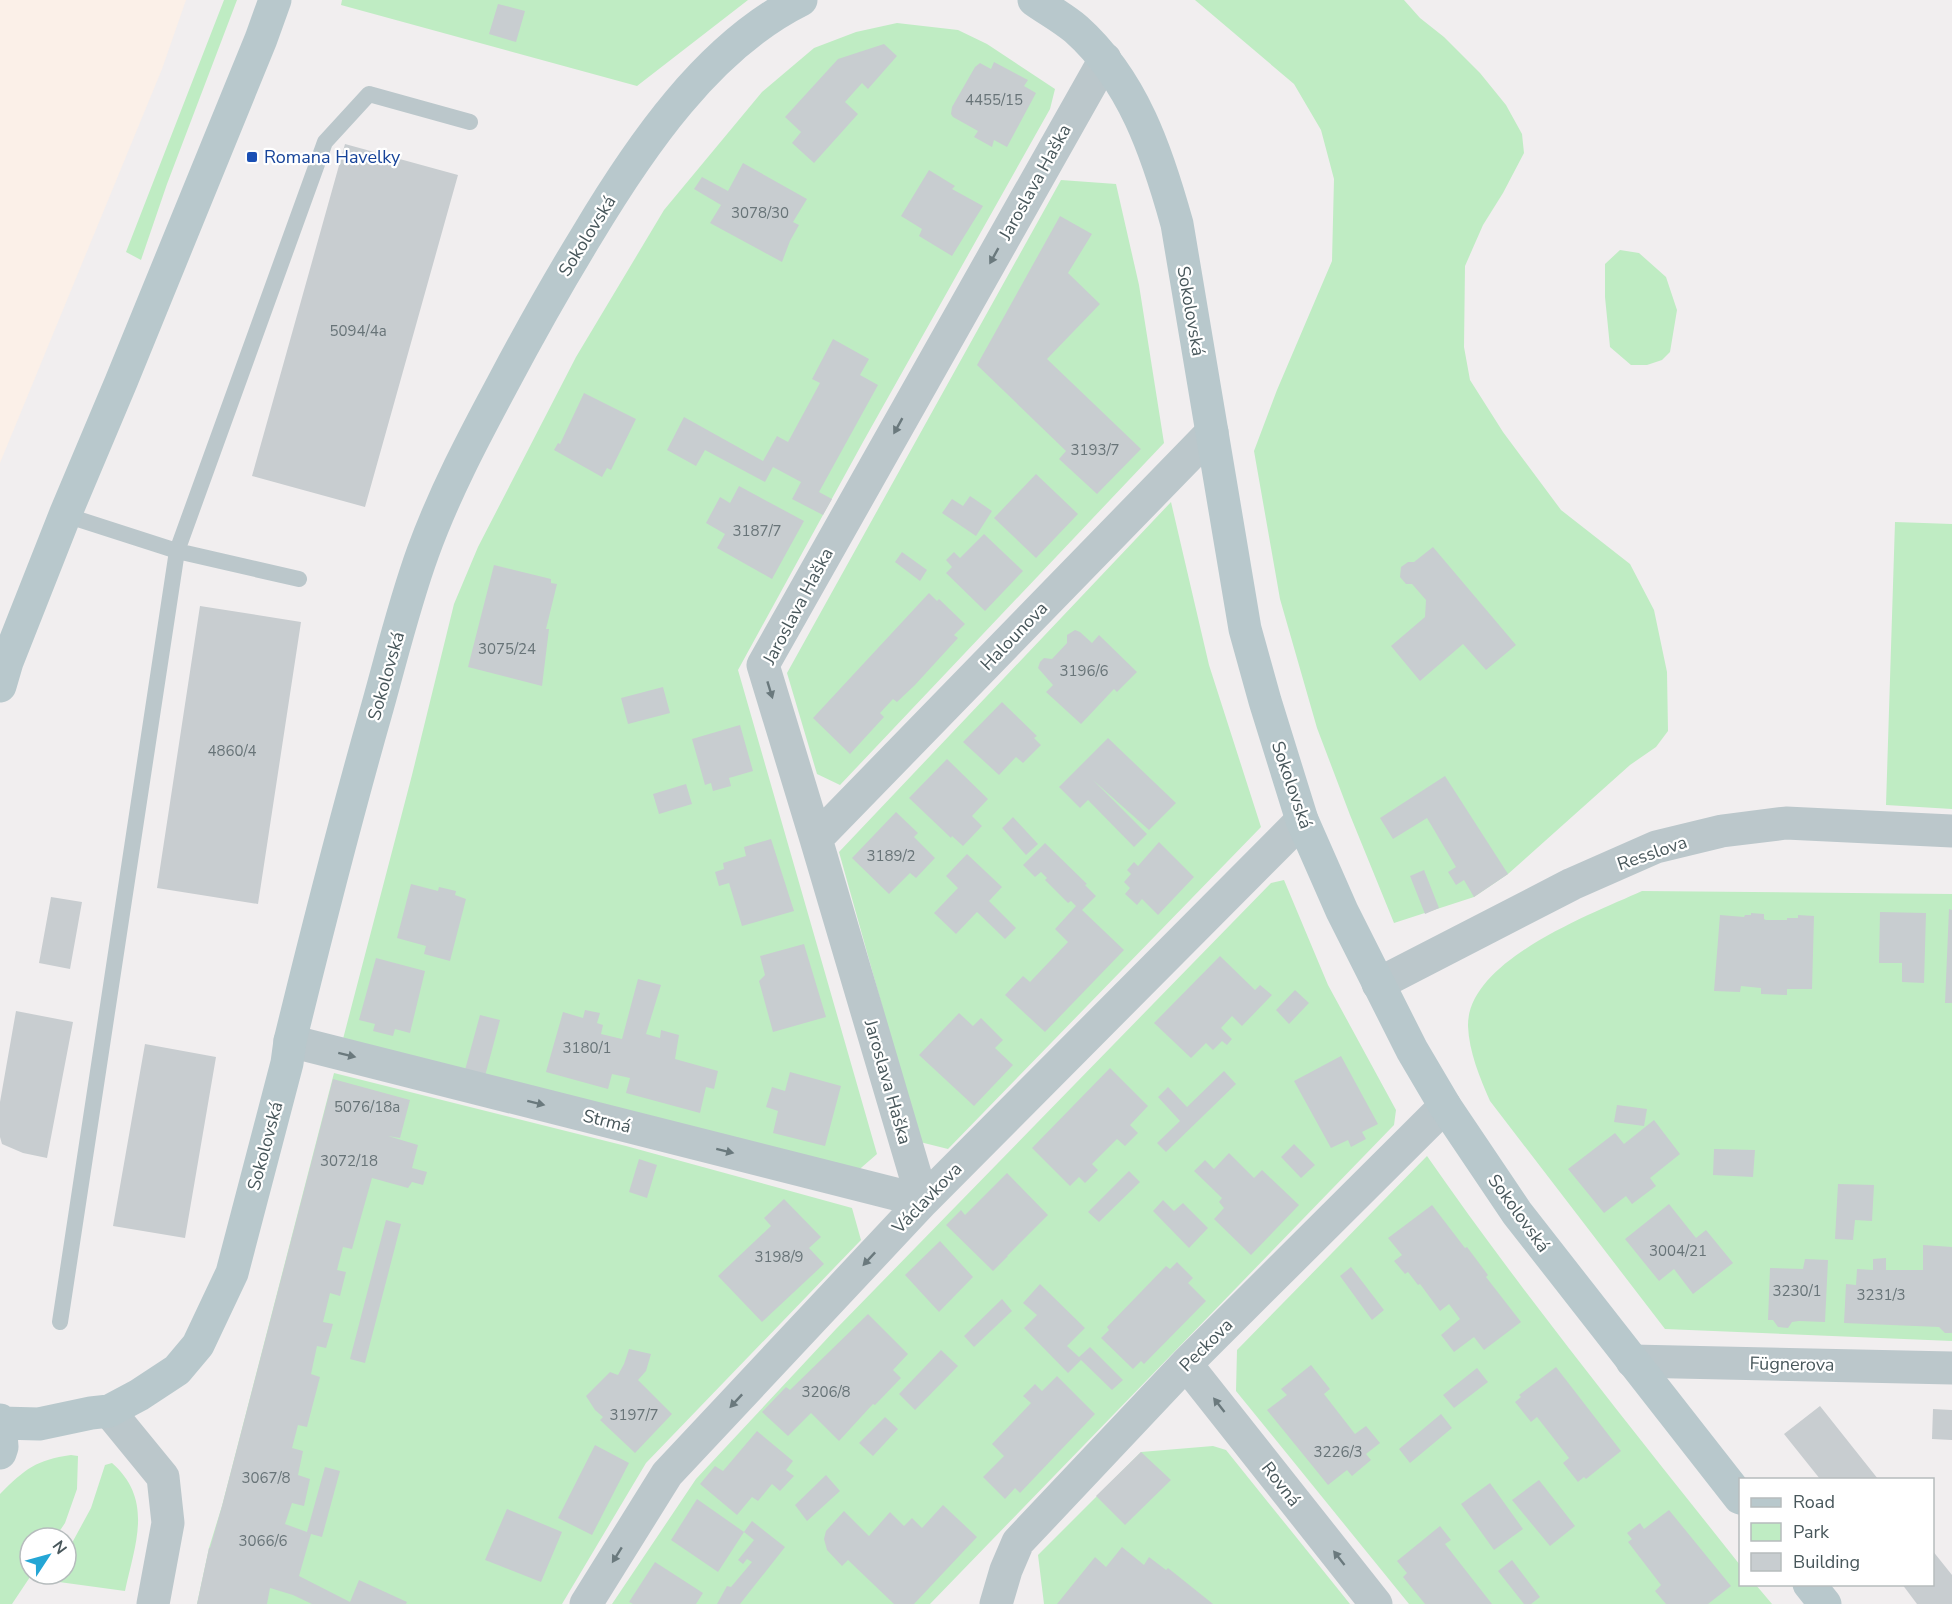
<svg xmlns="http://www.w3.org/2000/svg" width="1952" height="1604" viewBox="0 0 1952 1604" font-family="'Nunito Sans',sans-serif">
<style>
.commercial{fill:#fbf0e8}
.green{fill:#bfecc3}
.building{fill:#c8cdd0}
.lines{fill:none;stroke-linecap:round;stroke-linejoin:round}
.lane{stroke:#bbc7cb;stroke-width:16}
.street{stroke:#bbc7cb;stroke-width:33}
.secondary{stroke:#b8c8cc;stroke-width:33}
.oneway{fill:#6a797d}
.transit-dot{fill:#1a4fb4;stroke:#fff;stroke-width:2}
.labels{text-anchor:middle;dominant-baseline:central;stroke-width:4.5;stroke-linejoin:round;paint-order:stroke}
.number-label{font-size:15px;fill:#687478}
.transit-label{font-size:18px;fill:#164399;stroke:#fff;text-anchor:start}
.street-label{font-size:18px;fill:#48575b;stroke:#fff}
</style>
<rect width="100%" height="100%" fill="#f1eeef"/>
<path class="commercial" d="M0 0H186L162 69 0 463Z"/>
<path class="green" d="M224 0H237L167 184 141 260 126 252Z
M342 0H748L637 86 341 5Z
M1195 0H1404L1420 18 1444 37 1480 73 1506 105 1522 134 1524 153 1503 193 1483 225 1465 266 1464 347 1470 380 1503 432 1561 510 1630 564 1654 610 1667 672 1668 731 1656 747 1630 765 1508 874 1474 897 1394 923 1350 815 1317 728 1280 599 1254 451 1277 390 1332 261 1334 179 1321 130 1294 84Z
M897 23 958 30 987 44 1055 89 1050 109 863 442 738 670 877 1154 854 1174 343 1039 412 775 454 604 478 547 576 357 664 210 762 92 814 48 856 32Z
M1061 180 1116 184 1139 285 1164 443 840 785 817 774 787 673Z
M1620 250 1639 253 1666 277 1677 310 1670 352 1662 360 1647 365H1631L1610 347 1605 297V264Z
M1171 502 1209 665 1261 827 948 1149 920 1142 839 852Z
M1895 522 1952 524V809L1886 805Z
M1284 880 1328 985 1396 1110 1394 1125 930 1604H612L696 1479 836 1329 1271 883Z
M1642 891 1952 894V1341L1665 1329 1490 1101C1480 1078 1469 1052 1468 1026 1467 960 1592 914 1642 891Z
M334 1073 626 1146 852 1208 861 1240 646 1463 562 1604H197L209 1548 222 1506Z
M1427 1156C1525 1297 1633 1430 1740 1565V1584L1756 1585 1772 1604H1409L1236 1391 1237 1350Z
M1213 1446 1226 1450 1350 1604H1044L1038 1555 1141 1452Z
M71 1455 78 1456 77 1489 65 1523 55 1538H30V1574H32L12 1604H0V1494C25 1469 36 1460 71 1455Z
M112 1463C154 1500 135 1544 125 1591L59 1582 52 1576 53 1574H66V1554L91 1508 105 1465Z"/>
<path class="building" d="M498 4 525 11 516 42 489 34Z
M884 44 897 56 868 89 862 83 845 102 858 114 814 163 792 143 801 132 785 117 838 59Z
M994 62 1028 80 1024 86 1036 93 1007 147 994 140 992 147 974 137 978 131 953 117 951 114 952 107 975 67 980 63 991 69Z
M345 144 458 175 365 507 252 476Z
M743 163 807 199 793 222 799 225 790 241 782 262 710 223 721 205 694 189 702 177 728 191Z
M929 170 955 186 952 189 983 206 952 256 919 236 922 229 901 216Z
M1060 216 1092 234 1068 273 1100 304 1047 359 1141 449 1097 494 1059 459 1066 451 977 365Z
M833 339 869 359 860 375 878 385 819 492 832 499 823 515 792 499 801 482 773 467 765 482 705 450 696 466 667 450 684 417 763 461 777 436 788 442 820 383 812 379Z
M584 393 636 419 611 470 607 468 602 477 554 450 558 443 560 444Z
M1036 474 1078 514 1036 558 994 518Z
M739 486 804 521 772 579 717 548 725 534 706 523 720 497 730 503Z
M970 496 992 511 976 536 942 513 952 499 963 506Z
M984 534 1023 571 985 611 946 573 952 567 946 560 954 552 960 558Z
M1433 547 1516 645 1486 670 1463 644 1420 681 1391 646 1425 617 1426 600 1412 584H1406L1400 577 1401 567 1408 562H1414Z
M902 552 927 570 920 581 895 562Z
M494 565 551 579V583L557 584 546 629H549L542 686 468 667Z
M929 593 937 601 939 599 965 624 954 635 958 638 915 685 897 702 893 699 880 713 884 717 850 754 813 718Z
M200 606 301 622 258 904 157 888Z
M1075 630 1080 632 1092 643 1099 635 1137 672 1117 692 1114 689 1081 724 1046 692 1053 685 1038 668 1040 662 1044 658 1052 659 1067 643V635Z
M663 687 670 713 628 724 621 698Z
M1002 702 1037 736 1034 738 1041 745 1023 763 1016 757 999 775 963 742Z
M740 725 753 771 729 778 731 786 713 791 711 783 705 785 692 739Z
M1108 738 1176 803 1149 830 1093 780 1147 834 1134 847 1088 800 1080 808 1059 787Z
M947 759 988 799 972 816 982 826 963 846 952 836 951 838 909 798Z
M1445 776 1508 874 1474 897 1464 880 1456 885 1448 872 1456 867 1427 818 1393 839 1380 818Z
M686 784 692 804 659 814 653 794Z
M896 812 918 833 914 837 935 858 916 878 910 873 889 894 852 858Z
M1013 817 1038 844 1026 855 1002 828Z
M771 839 794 911 742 926 729 883 719 886 715 872 724 869 723 863 746 856 744 847Z
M1159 842 1194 877 1158 915 1142 899 1137 905 1125 894 1130 888 1124 882 1131 874 1127 870 1134 862 1138 866Z
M1045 843 1087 884 1085 885 1096 896 1082 910 1124 950 1045 1032 1005 995 1023 976 1030 982 1068 942 1055 929 1076 906 1071 901 1068 903 1045 880 1047 878 1041 872 1035 877 1023 865Z
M967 854 1002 887 989 901 1016 928 1005 939 977 912 956 934 934 913 958 888 946 876Z
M1424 870 1439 908 1425 914 1410 876Z
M411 884 438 891 439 887 456 891 455 895 466 899 450 961 424 954 426 946 397 938Z
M51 897 82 902 70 969 39 963Z
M1949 909 1952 910V1003H1945Z
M1880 912 1926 913 1924 983 1902 982V963H1879Z
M1751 913 1764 914V919L1766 920H1787V918H1798V915L1814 916 1812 989H1787V995L1761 994V988L1741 986 1740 992 1714 991 1720 915 1744 917 1745 915H1751Z
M804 944 826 1017 773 1032 759 981 765 975 760 956Z
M1220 956 1255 990 1260 985 1272 995 1242 1026 1232 1016 1221 1028 1232 1039 1227 1045 1222 1041 1213 1050 1206 1043 1191 1058 1154 1023Z
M376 958 425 971 410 1033 395 1029 393 1036 373 1031 375 1024 359 1020Z
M638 979 661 985 646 1034 660 1038 661 1030 679 1035 675 1059 718 1071 714 1089 706 1087 700 1113 626 1093 630 1078 612 1074 608 1089 546 1072 563 1012 583 1018 585 1010 600 1013 597 1023 603 1025 601 1034 622 1039Z
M1295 990 1309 1003 1289 1024 1276 1010Z
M16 1011 73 1022 47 1158 23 1153 2 1144 0 1137V1102Z
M959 1013 973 1026 981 1018 1003 1040 995 1048 1013 1065 974 1106 919 1055Z
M480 1015 500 1020 485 1076 465 1070Z
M145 1044 216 1057 185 1238 113 1226Z
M1341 1056 1378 1124 1362 1132 1366 1139 1351 1147 1348 1140 1331 1148 1294 1081Z
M1110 1068 1148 1106 1130 1125 1138 1133 1125 1146 1117 1139 1092 1164 1098 1170 1085 1183 1079 1177 1070 1186 1032 1148Z
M1224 1071 1236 1084 1166 1152 1157 1143 1180 1121 1158 1097 1168 1087 1187 1107Z
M790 1072 841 1086 825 1146 773 1133 778 1111 766 1107 772 1087 785 1091Z
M333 1079 410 1100 400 1138 388 1136 418 1145 412 1168 427 1172 423 1185 412 1182 408 1188 372 1178 352 1249 343 1247 337 1270 346 1272 340 1296 330 1293 323 1322 333 1324 326 1348 317 1346 311 1374 320 1377 307 1427 298 1425 292 1448 303 1451 298 1475 310 1479 304 1506 292 1503 285 1524 307 1532 325 1467 340 1471 322 1537 311 1534 299 1576 350 1602 359 1580 407 1602 406 1604H312L293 1595 270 1588 267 1604H197L209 1548H210L222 1506Z
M1617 1105 1647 1109 1644 1126 1614 1122Z
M1654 1120 1680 1154 1650 1178 1656 1186 1632 1204 1626 1196 1604 1213 1568 1169 1615 1133 1624 1144Z
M1294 1144 1315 1165 1301 1178 1281 1157Z
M1714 1149 1755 1150 1753 1177 1713 1175Z
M1229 1153 1254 1178 1262 1170 1299 1205 1251 1255 1214 1219 1224 1208 1219 1202 1222 1198 1194 1171 1205 1160 1214 1169Z
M639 1159 657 1165 647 1198 629 1192Z
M1129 1171 1140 1182 1099 1222 1088 1212Z
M1007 1173 1048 1215 1007 1256H1008L993 1271 946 1225 961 1210 965 1215Z
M1838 1184 1874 1185 1872 1221 1855 1220 1853 1240 1835 1239Z
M784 1199 821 1237 809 1248 824 1264 762 1322 718 1276 771 1226 764 1218Z
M1163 1200 1174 1211 1183 1203 1208 1228 1189 1248 1153 1211Z
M1669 1204 1696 1238 1706 1230 1733 1263 1693 1294 1674 1269 1659 1281 1625 1239Z
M1432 1205 1465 1248 1467 1247 1488 1275 1486 1277 1521 1322 1484 1350 1474 1337 1454 1352 1441 1335 1460 1319 1449 1304 1440 1311 1420 1284 1418 1285 1408 1272 1405 1274 1394 1261 1402 1255 1388 1238Z
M386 1220 401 1224 365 1363 350 1359Z
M940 1241 973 1277 939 1312 905 1275Z
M1923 1245 1952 1247V1333H1945L1939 1327 1844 1323 1846 1284 1856 1285 1857 1269 1873 1270V1259L1886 1258V1270H1923Z
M1805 1259 1828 1260 1825 1322 1799 1321 1792 1322 1788 1328 1778 1327 1773 1320H1768L1770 1268 1803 1269Z
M1177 1262 1193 1278 1188 1283 1206 1301 1144 1364 1141 1361 1133 1369 1101 1338 1109 1330 1107 1327 1166 1266 1170 1269Z
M1351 1267 1384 1310 1372 1320 1340 1276Z
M1040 1284 1085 1328 1067 1346 1079 1357 1090 1347 1123 1380 1112 1390 1081 1360 1068 1373 1024 1328 1037 1315 1023 1303Z
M1002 1299 1012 1311 974 1347 964 1336Z
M868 1314 908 1354 893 1370 901 1378 875 1405 873 1404 839 1441 811 1413 788 1436 762 1412 786 1387 790 1390Z
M629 1349 651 1354 646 1371 638 1380 672 1414 635 1453 600 1420 603 1417 595 1410 586 1396 610 1372 618 1375 624 1364Z
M941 1350 958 1366 915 1410 899 1394Z
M1311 1365 1330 1389 1324 1394 1355 1434 1366 1426 1380 1443 1366 1454 1371 1460 1352 1476 1347 1470 1328 1485 1267 1410 1287 1395 1281 1389Z
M1556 1367 1621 1451 1586 1479 1584 1477 1578 1482 1563 1463 1569 1458 1537 1417 1531 1422 1515 1402 1521 1397 1519 1395Z
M1477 1368 1488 1382 1454 1408 1443 1395Z
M1057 1376 1095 1414 1020 1493 1015 1488 1005 1499 983 1477 1004 1456 992 1444 1031 1403 1023 1396 1035 1384 1042 1391Z
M1820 1406 1878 1479H1820L1784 1434Z
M1933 1409 1952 1410V1440L1932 1439Z
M1441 1414 1452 1428 1410 1463 1399 1449Z
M885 1417 898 1429 873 1456 859 1443Z
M757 1431 793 1461 786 1470 794 1476 780 1491 772 1484 758 1501 752 1497 737 1515 700 1484 715 1466 723 1471Z
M595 1445 629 1463 592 1535 558 1518Z
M1141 1452 1171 1480 1125 1525 1096 1496Z
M826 1475 840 1491 807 1521 795 1505Z
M1539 1480 1575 1526 1550 1546 1512 1500Z
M1490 1483 1523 1529 1494 1550 1461 1504Z
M697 1499 744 1532 752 1521 785 1547 740 1604H717L727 1586 731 1587 752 1562 747 1559 743 1564 738 1560 754 1540 744 1532 718 1572 671 1540Z
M943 1505 977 1537 914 1604H894L848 1560 842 1566 827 1550 824 1539 826 1531 844 1511 869 1536 890 1512 904 1526 912 1518 922 1528Z
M507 1509 562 1532 541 1582 485 1560Z
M1669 1510 1731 1586 1708 1604H1666L1655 1591 1661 1585 1628 1542 1632 1539 1627 1533 1640 1523 1644 1529Z
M1440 1526 1451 1540 1445 1544 1492 1604H1425L1403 1577 1407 1573 1397 1561Z
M1122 1547 1144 1565 1149 1557 1166 1570 1168 1568 1213 1604H1057L1095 1557 1106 1567Z
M1932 1550 1952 1575V1604H1917L1902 1584H1932Z
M1512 1560 1540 1597 1531 1604H1524L1498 1571Z
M655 1562 703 1593 696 1604H633L629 1602Z"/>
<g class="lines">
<path class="lane" d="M299 579 177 551 325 142 369 94 470 122
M60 1322 177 551 65 515"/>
<path class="street" d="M816 839 1212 432
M1378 984 1572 884 1656 847 1722 831 1786 823 1952 831
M290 1041 923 1201
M923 1201 816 839 763 665 1105 59
M1632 1361 1952 1368
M1186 1364 1376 1604
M109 1411 163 1477 168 1523 153 1604
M586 1604 667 1474 923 1201 1302 820
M996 1604 1006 1570 1018 1542 1186 1364 1445 1106"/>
<path class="secondary" d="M1034 0C1048 10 1063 18 1076 29 1133 80 1157 152 1177 224L1245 629 1265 701 1302 820 1342 911 1412 1050 1445 1106 1517 1213 1740 1498
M0 686 7 662 65 515 121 382 261 39 275 0
M0 1420 2 1447 0 1453
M1 1423 39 1424 91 1413 109 1411 139 1395 177 1370 198 1345 232 1273 287 1063 290 1041C317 931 345 821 376 712 391 659 404 604 423 552 444 494 473 439 502 385 529 334 557 284 587 235 639 148 708 46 801 0
M1809 1584 1825 1604"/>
</g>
<defs><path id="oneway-solid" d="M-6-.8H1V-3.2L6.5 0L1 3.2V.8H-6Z" transform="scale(1.5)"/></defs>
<g class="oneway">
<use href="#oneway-solid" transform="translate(994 256) rotate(119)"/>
<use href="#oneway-solid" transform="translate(898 426) rotate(119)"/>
<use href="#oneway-solid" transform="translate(770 690) rotate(73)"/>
<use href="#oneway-solid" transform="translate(347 1055) rotate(14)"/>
<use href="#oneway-solid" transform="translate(536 1103) rotate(14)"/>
<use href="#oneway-solid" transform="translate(725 1151) rotate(14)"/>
<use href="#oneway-solid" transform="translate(869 1259) rotate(133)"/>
<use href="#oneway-solid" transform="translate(736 1401) rotate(133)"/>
<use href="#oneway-solid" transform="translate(1219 1405) rotate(-128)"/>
<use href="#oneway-solid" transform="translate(617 1555) rotate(122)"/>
<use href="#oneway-solid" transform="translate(1339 1558) rotate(-128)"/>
</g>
<rect class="transit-dot" x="246" y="151" width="12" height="12" rx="3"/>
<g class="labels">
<g class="number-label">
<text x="994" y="100">4455/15</text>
<text x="760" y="213">3078/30</text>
<text x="358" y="331">5094/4a</text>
<text x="1095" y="450">3193/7</text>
<text x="757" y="531">3187/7</text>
<text x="507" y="649">3075/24</text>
<text x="1084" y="671">3196/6</text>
<text x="232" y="751">4860/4</text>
<text x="891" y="856">3189/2</text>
<text x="587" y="1048">3180/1</text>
<text x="367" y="1107">5076/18a</text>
<text x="349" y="1161">3072/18</text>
<text x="1678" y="1251">3004/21</text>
<text x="779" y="1257">3198/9</text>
<text x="1797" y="1291">3230/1</text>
<text x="1881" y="1295">3231/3</text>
<text x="826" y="1392">3206/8</text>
<text x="634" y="1415">3197/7</text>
<text x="1338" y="1452">3226/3</text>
<text x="266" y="1478">3067/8</text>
<text x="263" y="1541">3066/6</text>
</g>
<g class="transit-label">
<text x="264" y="157">Romana Havelky</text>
</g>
<g class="street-label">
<text transform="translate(1035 182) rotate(-61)">Jaroslava Haška</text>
<text transform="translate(587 236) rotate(-58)">Sokolovská</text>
<text transform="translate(1191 311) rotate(80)">Sokolovská</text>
<text transform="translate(798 606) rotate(-62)">Jaroslava Haška</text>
<text transform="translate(1014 636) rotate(-46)">Halounova</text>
<text transform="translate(386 676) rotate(-74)">Sokolovská</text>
<text transform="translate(1292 785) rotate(71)">Sokolovská</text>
<text transform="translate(1652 853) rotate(-19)">Resslova</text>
<text transform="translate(888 1082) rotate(74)">Jaroslava Haška</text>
<text transform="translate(607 1121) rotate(14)">Strmá</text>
<text transform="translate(265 1146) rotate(-75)">Sokolovská</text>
<text transform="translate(927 1198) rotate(-46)">Václavkova</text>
<text transform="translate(1519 1213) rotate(54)">Sokolovská</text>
<text transform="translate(1206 1345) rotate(-45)">Peckova</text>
<text transform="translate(1792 1364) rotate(1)">Fügnerova</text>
<text transform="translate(1281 1484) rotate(52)">Rovná</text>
</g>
</g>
<rect x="1739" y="1478" width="195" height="108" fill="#ffffff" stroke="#b6bcbd" stroke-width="1.5"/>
<rect x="1751" y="1498" width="30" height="9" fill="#b8c8cc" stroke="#b6bcbd" stroke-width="1.5"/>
<text x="1793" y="1508" font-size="18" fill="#48575b">Road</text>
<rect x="1751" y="1523" width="30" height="18" fill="#bfecc3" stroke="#b6bcbd" stroke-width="1.5"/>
<text x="1793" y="1538" font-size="18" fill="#48575b">Park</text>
<rect x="1751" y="1553" width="30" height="18" fill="#c8cdd0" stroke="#b6bcbd" stroke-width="1.5"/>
<text x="1793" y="1568" font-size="18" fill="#48575b">Building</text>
<g transform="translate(48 1556) rotate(54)"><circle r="28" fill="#ffffff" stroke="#b6bcbd" stroke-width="1.5"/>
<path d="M0-4.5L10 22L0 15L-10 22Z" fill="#24a6d5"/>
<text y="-9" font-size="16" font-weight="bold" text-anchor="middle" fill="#48575b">N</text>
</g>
</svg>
